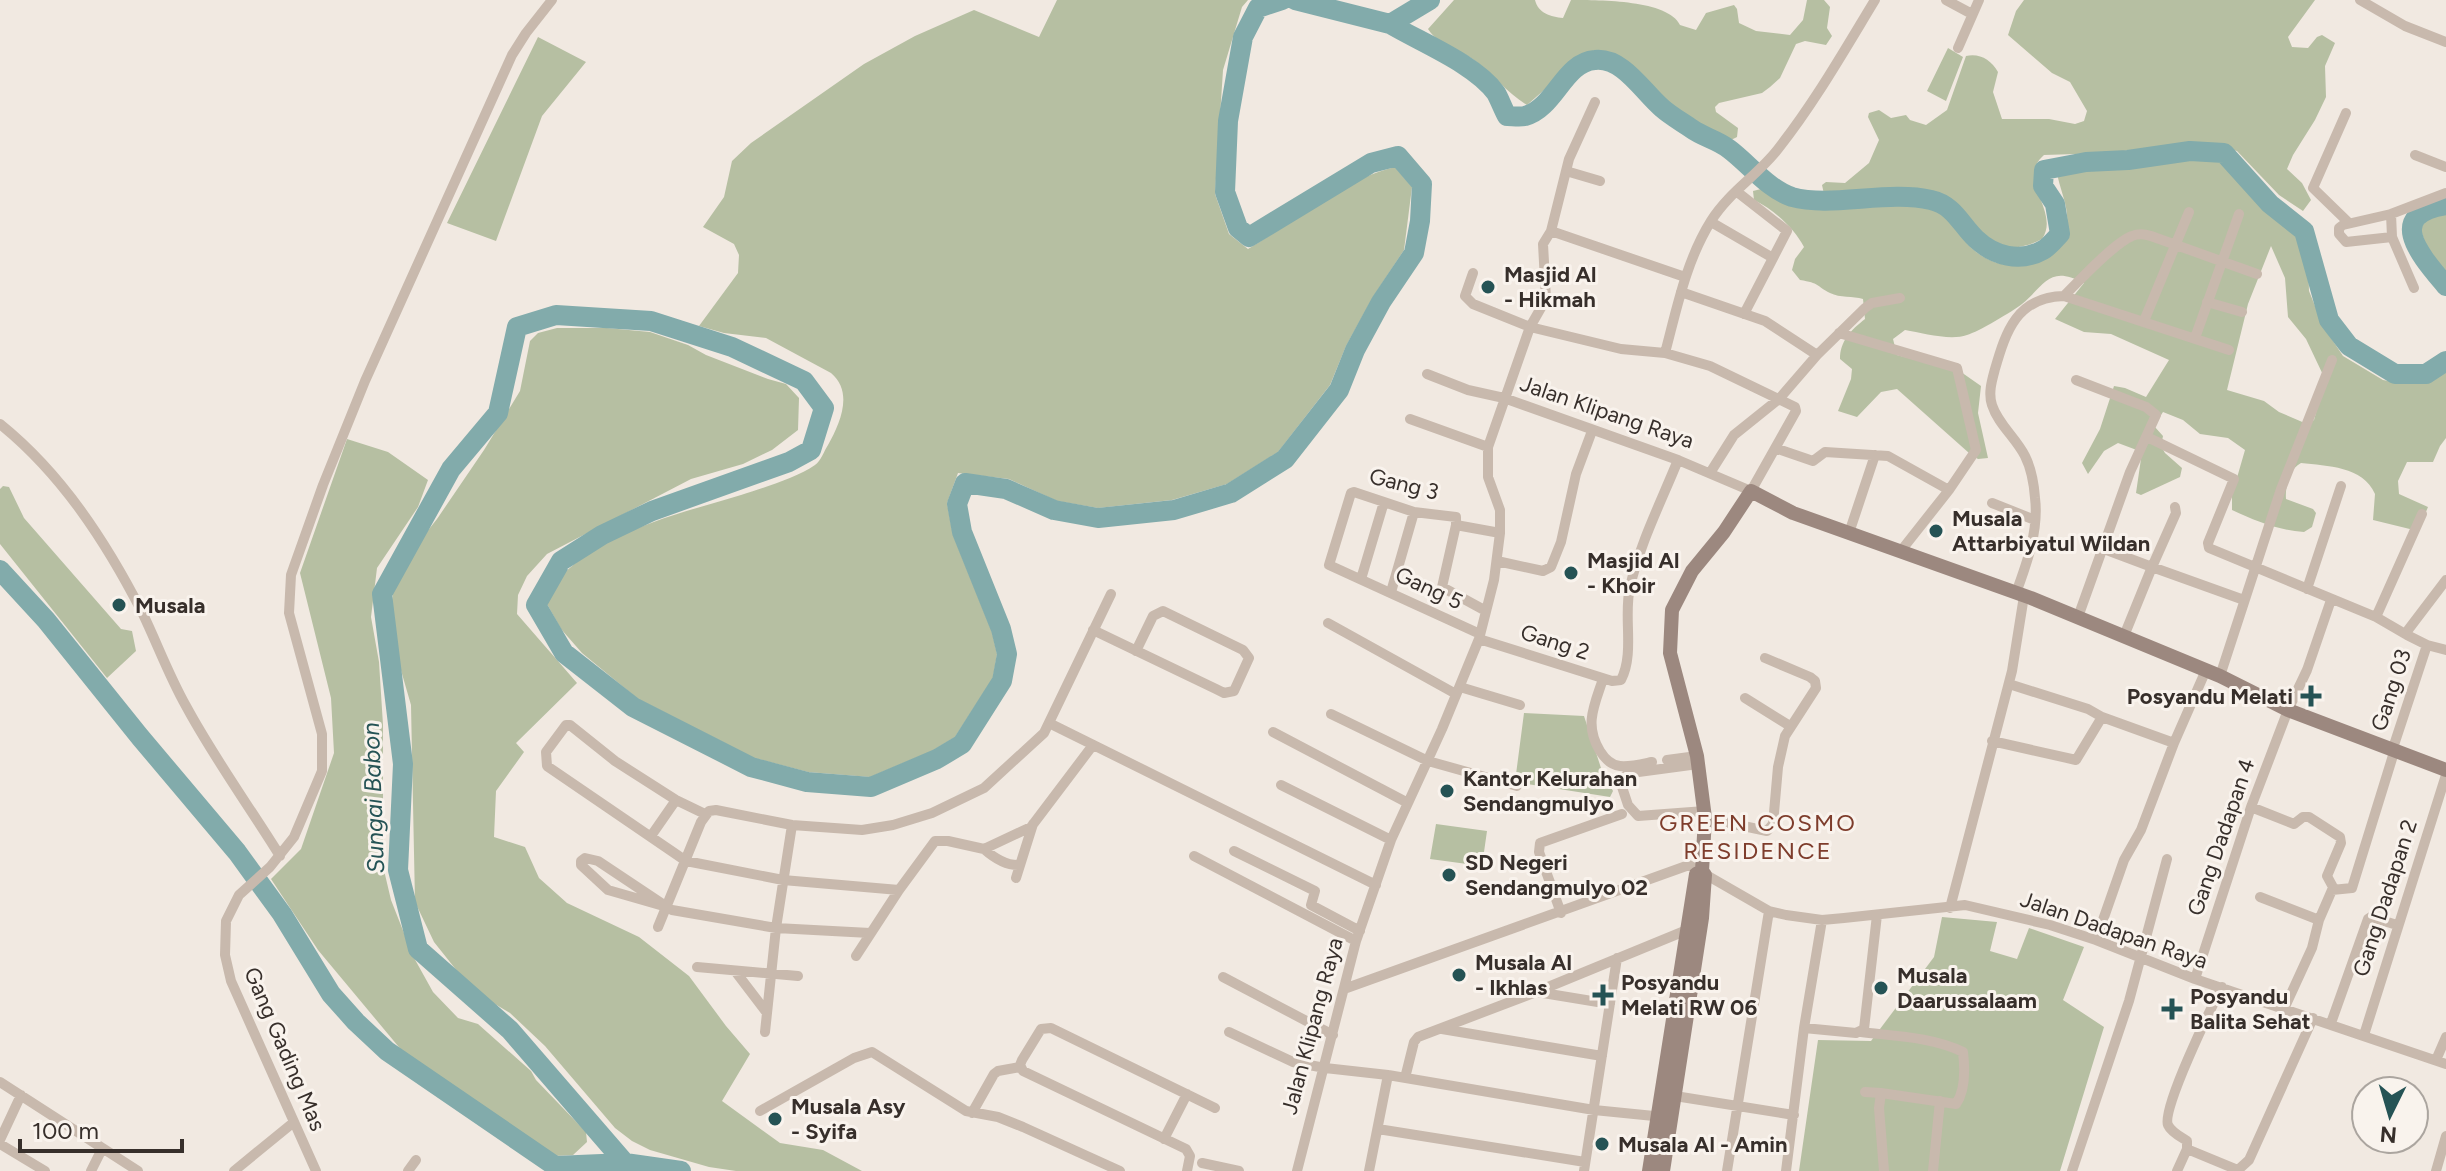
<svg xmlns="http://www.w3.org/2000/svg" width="2446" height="1171" viewBox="0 0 2446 1171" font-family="Figtree,sans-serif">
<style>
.green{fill:#b6bfa2;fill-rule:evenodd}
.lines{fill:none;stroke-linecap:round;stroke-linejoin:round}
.river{stroke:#82abab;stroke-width:20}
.minor{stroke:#c8b9ad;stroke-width:10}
.secondary{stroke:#9c887f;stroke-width:14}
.poi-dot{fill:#255355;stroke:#f9f3ed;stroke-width:3}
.labels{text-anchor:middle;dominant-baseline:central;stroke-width:6;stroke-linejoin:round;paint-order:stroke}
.poi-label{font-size:22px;font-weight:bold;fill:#372f2b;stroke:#f9f3ed;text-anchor:start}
.street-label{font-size:22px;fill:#372f2b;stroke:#f9f3ed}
.water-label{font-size:24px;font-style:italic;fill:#255355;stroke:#f9f3ed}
.neighbourhood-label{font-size:24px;letter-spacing:2px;fill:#7e3d2c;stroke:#f9f3ed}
</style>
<rect width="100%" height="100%" fill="#f1e9e1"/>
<path class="green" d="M1057 0H1248L1242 7 1223 70 1215 194 1229 234 1248 249C1293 222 1344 179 1395 167L1412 187 1404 250 1373 297 1346 346 1330 385 1278 452 1227 484 1172 500 1098 508 1057 501 1009 479 958 473 947 503 953 535 992 632 997 654 993 678 955 737 932 751 870 777 808 772 754 758 638 699 582 653 561 629 543 597C588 534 671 516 741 495 763 488 796 478 815 465 821 461 824 451 828 445 840 424 854 392 831 373L766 338 724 333 699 326 738 273 739 255 734 244 703 227 724 197 732 161 751 143 864 64 915 36 974 10 1039 37Z
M1454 0H1535C1538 13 1551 17 1563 18L1571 0C1601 0 1668 0 1680 25L1696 30 1706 13 1734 5 1737 9 1739 23 1756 31 1790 35 1803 20 1807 0H1824L1830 7 1827 28 1832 36 1826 45 1805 41 1796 44 1780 78 1770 87 1762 93 1719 103 1715 107 1716 112 1738 128 1737 137 1727 142 1674 108 1643 81 1638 72 1612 53H1596L1577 61 1527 105C1507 93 1493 74 1474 60 1458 48 1440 47 1428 29Z
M2024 0H2315L2288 37 2292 47 2308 48 2317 37 2322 35 2335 43 2325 66 2326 97 2315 120 2293 155 2287 169 2302 183 2311 200 2303 211 2279 195 2237 151 2216 146 2180 144 2108 153 2044 155C2015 180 2061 211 2042 239 1988 267 1980 215 1941 199 1915 188 1889 190 1861 192 1849 193 1835 196 1824 194L1822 185 1826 182 1845 183 1869 163 1879 140 1868 117 1869 113 1879 110 1891 118 1906 115 1910 120 1926 125 1947 110 1966 56C1980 53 1991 60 1998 72L1993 92 2002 119H2049L2075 124 2084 121 2087 111 2070 82 2052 73 2008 35 2016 11Z
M538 37 586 62 542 116 496 241 447 223Z
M1948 48 1963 57 1946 101 1927 91Z
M2189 158 2221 161 2242 179 2269 213 2296 230 2308 261 2309 291 2323 326 2343 356 2383 380 2403 384 2428 380 2446 367V438L2440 446 2433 462H2407L2398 481 2399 494 2428 507 2418 531 2373 520 2375 494C2363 466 2327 466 2301 463 2289 469 2285 487 2286 499L2313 509 2316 513 2312 527 2304 532C2277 530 2256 521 2232 510V495L2245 450 2228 438 2200 434 2183 420 2163 412 2154 426 2163 436 2161 446 2165 453 2182 468 2180 477 2141 495 2136 493 2142 452 2118 443 2104 451 2088 474 2082 463 2100 429 2114 386 2125 388 2146 397 2169 360 2111 334 2084 332 2055 319 2084 283C2049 265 2046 284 2022 304 2013 311 1978 332 1967 335 1950 341 1923 333 1905 330L1893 339 1897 355 1961 372 1981 386 1978 413 1988 458 1978 459 1969 453 1897 389 1881 392 1857 417 1838 411 1851 379 1852 369 1840 359C1840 341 1851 330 1865 319L1863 299C1853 296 1840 298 1830 293 1816 286 1820 283 1800 280L1792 270 1795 259 1804 247C1794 228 1773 209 1754 200L1753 191 1761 189 1805 204H1882L1933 207 1952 215C1965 266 2031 286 2060 238 2062 234 2065 231 2066 227 2071 210 2059 189 2057 172L2061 169ZM2271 246 2285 278 2288 317 2306 339 2325 379 2314 420 2307 424 2279 412 2264 401 2227 390 2248 304Z
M2446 212V272L2428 251 2420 228 2431 215Z
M557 328H607L650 332 688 345 706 355 768 379 786 384 799 398 798 430 772 450 743 464 691 479 547 554 527 576 518 595 517 614 577 683 516 743 524 752 496 791 494 837 525 847 539 878 567 903 639 937 689 976 726 1026 750 1054 722 1101 780 1143 823 1150 862 1171H736L709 1167 650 1150 632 1141 615 1128 545 1046 510 1013 473 991 434 942 415 902 411 705 398 660 391 607 394 586 407 557 437 519 484 450 520 391 530 341 538 333Z
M347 439 388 452 428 480 418 507 377 568 371 617 379 662 383 725V866L391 900 413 956 433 992 458 1018 478 1024 531 1071 536 1080 586 1132 587 1142 573 1155 554 1156 532 1145 496 1115 403 1052 318 950 271 879 301 849 334 753 331 698 300 573Z
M3 486 9 487 24 518 121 629 132 631 136 651 107 678 0 544V489Z
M1524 713 1584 716 1601 768 1613 791 1610 797 1515 782Z
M1436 824 1487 831 1482 866 1430 859Z
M1942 917 1997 922 1990 951 2017 959 2029 928 2084 947 2063 1000 2104 1027 2060 1171H1799L1818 1040 1871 1041 1934 957Z"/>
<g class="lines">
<path class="river" d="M1295 0 1390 24 1430 0
M1390 24C1422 43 1475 64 1496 93 1500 100 1503 109 1507 116 1512 116 1520 117 1525 116 1555 108 1564 62 1595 60 1623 57 1643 92 1662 108 1671 116 1682 122 1692 129 1703 137 1718 140 1729 149 1749 164 1768 189 1792 197 1831 208 1888 190 1931 200 1954 205 1961 225 1976 239 1994 256 2020 263 2043 250 2049 247 2055 239 2060 234L2055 204 2043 186 2044 170 2086 162 2128 160 2190 151 2224 153 2270 204 2304 231 2329 320 2349 346 2395 374H2426L2446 361
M2446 205C2383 215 2422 257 2446 286
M0 570 46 620 140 737 237 852 282 914 331 994 356 1022 387 1051 555 1166 625 1163
M681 1171 625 1163 510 1030 418 949 398 870 403 764 382 594 451 469 498 413 517 327 556 315 651 321 732 347 804 381 824 408 811 450 789 462 652 511 602 535 561 561 536 605 564 653 633 707 751 767 807 782 871 787 937 759 962 744 1002 681 1007 654 1001 629 962 532 957 504 965 483 1006 489 1054 510 1098 518 1174 510 1231 493 1285 459 1339 390 1355 350 1381 302 1414 253 1420 221 1422 184 1398 156 1371 163 1249 237 1238 228 1225 192 1228 121 1243 37 1258 8 1282 0"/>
<path class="minor" d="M1946 0 1972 14
M2360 0 2405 26 2446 42
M1958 48 1979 0
M2346 113 2313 188 2349 223
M2415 155 2446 167
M1566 171 1600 181
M1736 191 1787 231 1744 314
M2391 214 2392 237
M1711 222 1773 258
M1551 231 1685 277
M2414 288 2392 237 2346 242 2339 234V228L2343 225 2391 214 2446 193
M1681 292 1765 321 1817 355
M2064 296C2079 281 2114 243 2132 236 2139 233 2145 234 2151 236L2257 274
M2207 302 2242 312
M2144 321 2189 212
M1839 333 1957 368 1976 450 1949 490
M2195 338 2239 214
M1665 353C1677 308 1686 261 1711 221 1729 192 1758 175 1778 149 1815 102 1844 51 1875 0
M1427 374 1468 390 1504 398 1678 460 1751 491 1796 411 1795 407 1710 366 1665 353 1621 349 1530 327 1473 304 1465 296 1473 273
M2076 380 2146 407 2156 415 2130 472 2078 617
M1410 419 1488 447
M0 424C62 474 106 542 142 612 157 643 169 676 186 706 214 758 249 806 280 856
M2147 437 2234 479 2208 543 2209 548 2376 617 2407 635 2408 630 2446 580
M1775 448 1813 461 1825 452 1888 456 1949 490 1900 552
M1710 473 1734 435 1779 399 1817 355 1865 308 1872 303 1900 298
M1992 503 2035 520
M2175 507 2176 513 2152 567 2244 600
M1456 525 1442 587 1486 611
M1849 533 1875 455
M2104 549 2152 567 2124 636
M1497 561 1543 571 1551 567 1561 542 1576 474 1592 431
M1361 579 1384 502
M2307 589 2341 486
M1391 592 1414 512
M2016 593C2027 563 2039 530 2035 498 2034 484 2031 468 2025 456 2016 438 1998 424 1992 405 1988 393 1992 380 1995 369 2006 331 2017 297 2064 296L2229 350
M2376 617 2422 514
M1328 623 1456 694
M1093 630 1216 689 1224 693 1234 691 1249 658 1243 650 1163 611 1153 616 1136 651
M1480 634 1329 565 1351 493 1354 492 1414 512 1456 517V525L1500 533
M2407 635 2427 645 2446 650
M1479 639 1612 681 1621 680C1635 653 1623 616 1630 587 1640 543 1661 502 1678 460
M2220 676 2281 489 2332 360
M1603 679C1594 706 1584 725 1600 751 1605 759 1611 765 1620 766 1630 767 1642 764 1652 762
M2009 684 2088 709 2102 717
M1460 687 1520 705
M1745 698 1790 726
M1331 714 1428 761 1517 786
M1049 723 1376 885
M1273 732 1408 803
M1992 741 2076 760 2102 717 2174 743
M2393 748 2427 645
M1667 760 1697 756
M1698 764 1631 773 1625 776 1621 784 1628 805 1638 816 1705 811
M1281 785 1391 840
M2251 807 2294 824 2303 817H2309L2340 837 2341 843 2327 876 2334 889
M705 814 676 800 615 761 570 725H566L546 752 547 766 686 861 783 880 899 890
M1705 818 1767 831 1773 824 1778 767 1785 736 1816 688 1815 681 1810 677 1765 658
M651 836 676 800
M984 849C993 857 1007 866 1020 865
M1234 851 1315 891 1311 905 1360 931
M1194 856 1356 941
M1016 878 1033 824
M2260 897 2319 920
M667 907 598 861 585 858 581 861V865L608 890 667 907 672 910 776 928 870 933
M1950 908 2012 671 2024 596
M1561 913 1539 852 1540 843 1622 814
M658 927 701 822 709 811 716 810 792 825 862 830 893 825 932 813 984 788 1044 733 1111 594
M2096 940 2124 860 2141 830 2174 743 2206 670
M856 956 899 890 935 841H948L984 849 1031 827 1093 745
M697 967 798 976
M735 971 767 1013
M1223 977 1333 1035
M2195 979 2251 807 2288 710 2307 670 2331 600
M2222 987C2212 1006 2161 1110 2168 1125 2171 1132 2181 1137 2187 1141V1149L2238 1170 2249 1160 2313 1018
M1344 989 1689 865 1769 911 1786 915 1822 920 1844 918 1965 905 2050 925 2096 940 2195 979 2446 1064
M1537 992 1610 1004
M2284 1009 2312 948 2319 920 2332 890 2352 888 2395 749
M2331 1023 2368 919 2371 917 2397 925
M1804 1028 1856 1033 1864 1029 1877 915
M1442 1029 1602 1056
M765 1032 776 928 792 825
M1229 1032 1293 1062 1325 1068 1388 1075 1594 1110 1664 1117
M1861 1032C1894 1036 1933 1037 1963 1052 1965 1069 1966 1090 1956 1104L1881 1093 1879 1108 1884 1171
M2364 1035 2446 775
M2436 1060 2446 1037
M1405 1078 1414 1042 1418 1037 1536 992 1687 930
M0 1082 138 1171
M1865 1092 1881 1093
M1675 1096 1794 1115
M760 1111 854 1058 872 1052 966 1111 998 1117 1023 1127 1120 1171
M972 1113 994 1074 998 1071 1020 1067
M1378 1129 1585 1162
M1164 1139 1187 1094
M0 1140 21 1095
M0 1144 45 1171
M1202 1163 1239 1171
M91 1171 102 1149
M234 1171 294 1122
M316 1171 231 981 225 955 226 921 239 895 270 867 294 837 322 771V734L289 613 291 575 323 485 365 381 512 55 526 33 552 0
M408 1171 416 1160
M1187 1171 1190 1156 1186 1149 1023 1071 1020 1065 1022 1060 1041 1029 1051 1028 1215 1108
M1297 1171 1356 941 1391 840 1442 729 1479 639 1494 580 1500 533V510L1488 477V447L1530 327 1546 299 1543 244 1551 231 1569 159 1595 102
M1369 1171 1388 1075
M1584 1171 1617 958
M1727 1171 1769 911
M1786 1171 1804 1028 1822 920
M1933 1171 1940 1101
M2072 1171 2129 1001 2167 859
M2177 1171 2187 1149
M2436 1171 2446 1136"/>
<path class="secondary" d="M1649 1171 1696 874 1702 871
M1663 1171 1702 918 1705 875 1702 871 1705 818 1697 756 1670 653 1672 610 1692 571 1724 532 1751 491 1793 513 2031 598 2220 676 2288 710 2446 770"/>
</g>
<g class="poi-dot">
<circle cx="1488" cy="287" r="8"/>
<circle cx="1936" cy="531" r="8"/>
<circle cx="1571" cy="573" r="8"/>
<circle cx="119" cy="605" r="8"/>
<path d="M2307 684h8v8h8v8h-8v8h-8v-8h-8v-8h8z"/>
<circle cx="1447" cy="791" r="8"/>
<circle cx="1449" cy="875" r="8"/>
<circle cx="1459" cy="975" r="8"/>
<circle cx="1881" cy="988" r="8"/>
<path d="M1599 983h8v8h8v8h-8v8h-8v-8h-8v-8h8z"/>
<path d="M2168 997h8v8h8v8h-8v8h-8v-8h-8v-8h8z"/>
<circle cx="775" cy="1119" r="8"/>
<circle cx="1602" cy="1144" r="8"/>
</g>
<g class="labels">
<g class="poi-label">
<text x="1504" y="274">Masjid Al<tspan x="1504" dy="25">- Hikmah</tspan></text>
<text x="1952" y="518">Musala<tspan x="1952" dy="25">Attarbiyatul Wildan</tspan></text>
<text x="1587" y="560">Masjid Al<tspan x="1587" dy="25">- Khoir</tspan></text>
<text x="135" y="605">Musala</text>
<text x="2293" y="696" text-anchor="end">Posyandu Melati</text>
<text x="1463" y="778">Kantor Kelurahan<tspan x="1463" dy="25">Sendangmulyo</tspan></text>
<text x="1465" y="862">SD Negeri<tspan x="1465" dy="25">Sendangmulyo 02</tspan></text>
<text x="1475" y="962">Musala Al<tspan x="1475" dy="25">- Ikhlas</tspan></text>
<text x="1897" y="975">Musala<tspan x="1897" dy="25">Daarussalaam</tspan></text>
<text x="1621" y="982">Posyandu<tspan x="1621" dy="25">Melati RW 06</tspan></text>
<text x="2190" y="996">Posyandu<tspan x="2190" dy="25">Balita Sehat</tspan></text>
<text x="791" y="1106">Musala Asy<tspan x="791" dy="25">- Syifa</tspan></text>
<text x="1618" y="1144">Musala Al - Amin</text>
</g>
<g class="street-label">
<text transform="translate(1607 412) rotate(19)">Jalan Klipang Raya</text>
<text transform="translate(1404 484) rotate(14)">Gang 3</text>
<text transform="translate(1429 588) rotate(25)">Gang 5</text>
<text transform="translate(1555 642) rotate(18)">Gang 2</text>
<text transform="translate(2391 690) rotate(-72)">Gang 03</text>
<text transform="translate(2221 837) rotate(-71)">Gang Dadapan 4</text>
<text transform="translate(2385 898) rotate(-72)">Gang Dadapan 2</text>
<text transform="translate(2114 930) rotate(19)">Jalan Dadapan Raya</text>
<text transform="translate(1312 1026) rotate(-75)">Jalan Klipang Raya</text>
<text transform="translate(285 1049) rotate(67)">Gang Gading Mas</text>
</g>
<g class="water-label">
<text transform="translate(373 798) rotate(-92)">Sungai Babon</text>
</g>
<g class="neighbourhood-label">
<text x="1758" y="822">GREEN COSMO<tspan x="1758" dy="28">RESIDENCE</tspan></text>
</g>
</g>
<g transform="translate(2390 1115) rotate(185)"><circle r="38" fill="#f9f3ed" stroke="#aba59f" stroke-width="2"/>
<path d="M0-6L14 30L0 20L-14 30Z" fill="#255355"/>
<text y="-12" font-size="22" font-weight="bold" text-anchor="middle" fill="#372f2b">N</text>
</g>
<path d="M20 1139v12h162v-12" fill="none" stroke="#372f2b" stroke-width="4"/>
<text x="32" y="1139" font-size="24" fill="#372f2b" stroke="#f9f3ed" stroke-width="6" paint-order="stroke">100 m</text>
</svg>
